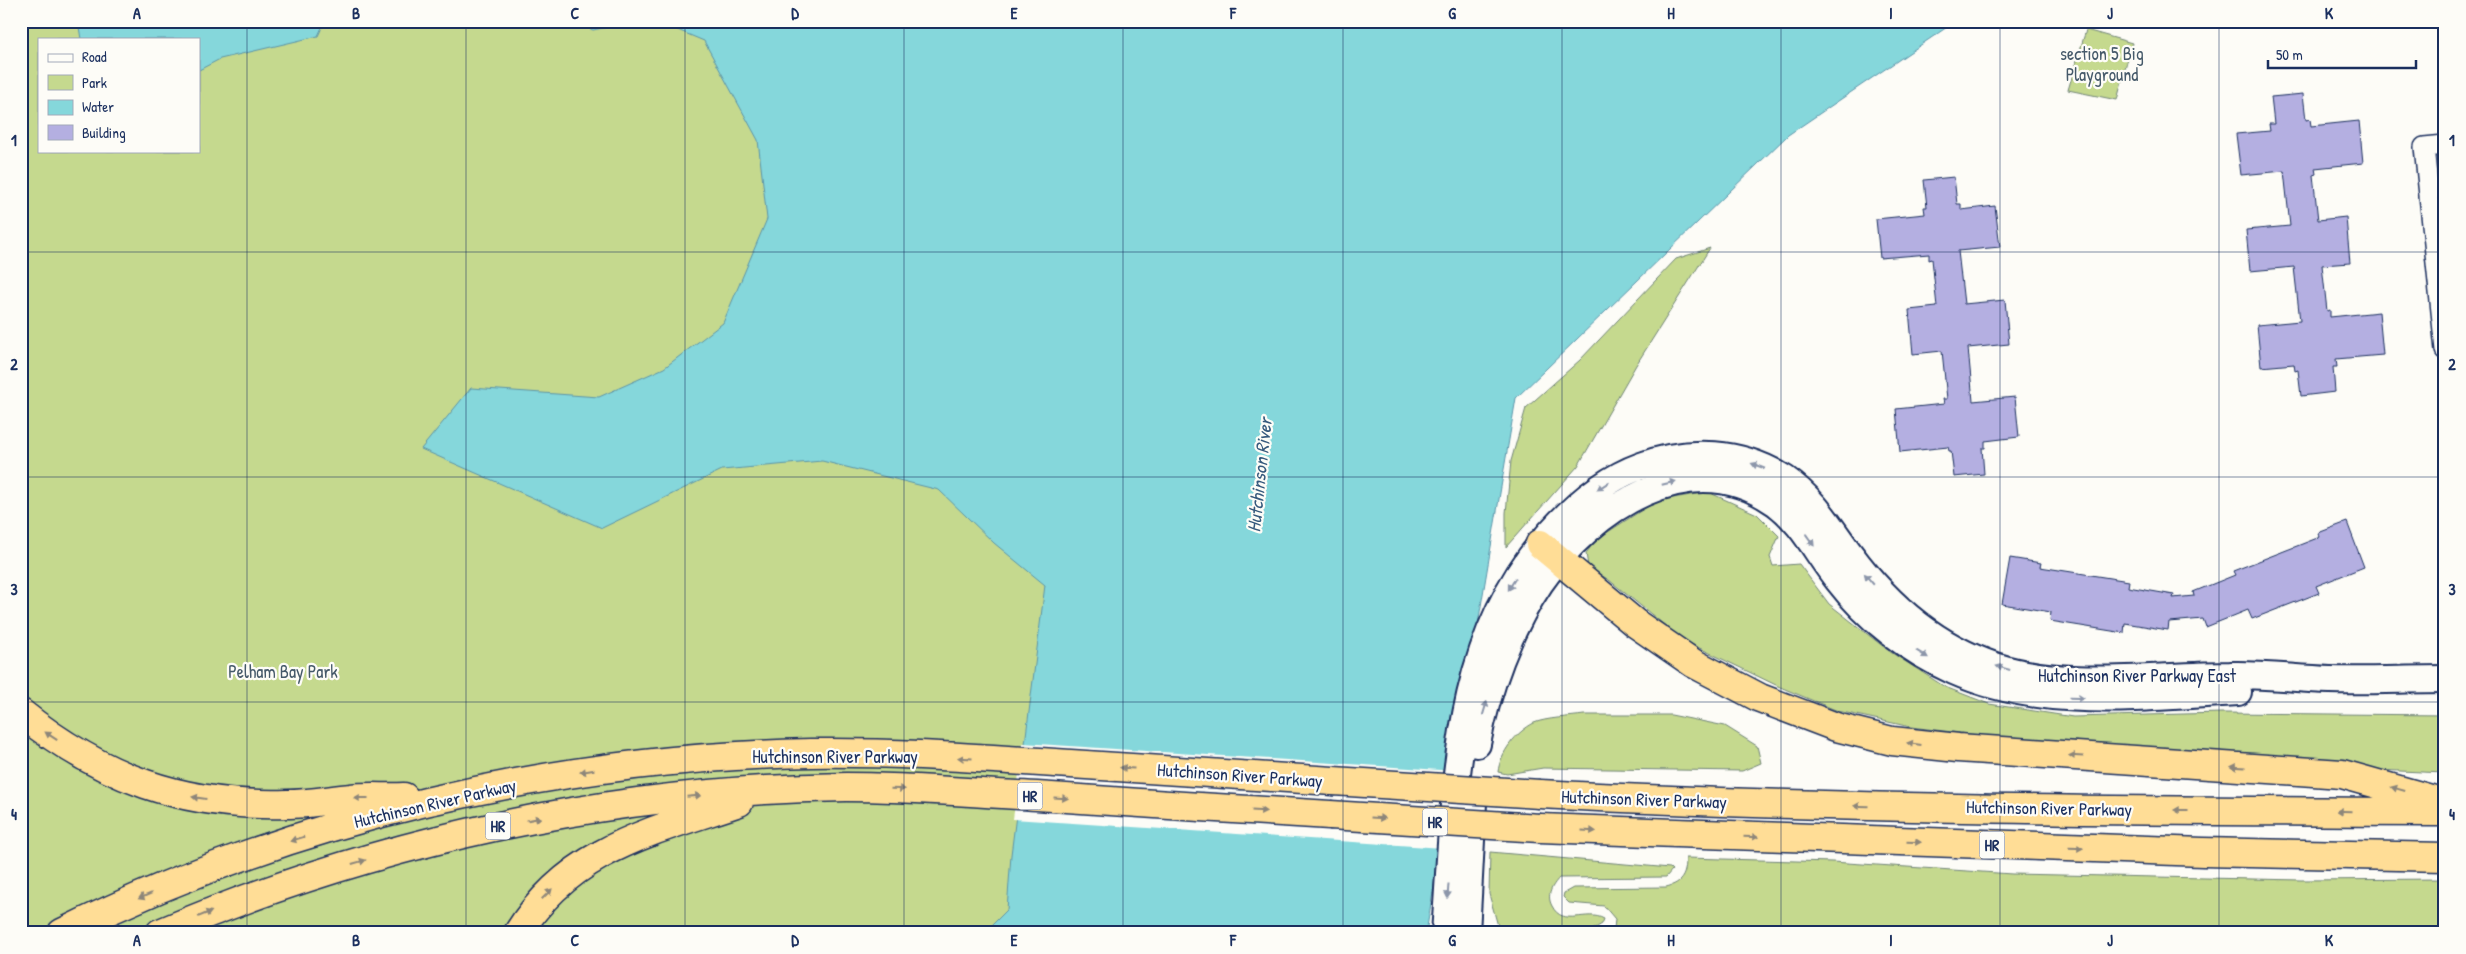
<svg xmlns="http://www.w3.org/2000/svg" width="2466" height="954" viewBox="0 0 2466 954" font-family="'Patrick Hand',sans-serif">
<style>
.green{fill:#c5d98e;stroke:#708476;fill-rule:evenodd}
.water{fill:#85d7db;stroke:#5b94a9}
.pier{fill:#fdfcf7}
.building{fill:#b4afe1;stroke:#1b2f5e}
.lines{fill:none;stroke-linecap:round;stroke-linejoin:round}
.street-casing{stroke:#1b2f5e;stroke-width:22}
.secondary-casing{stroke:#1b2f5e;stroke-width:30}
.highway-casing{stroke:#1b2f5e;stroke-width:31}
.street{stroke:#fdfcf7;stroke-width:19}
.secondary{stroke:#fdfcf7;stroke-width:26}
.highway{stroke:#ffdd96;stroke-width:28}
.highway-bridge-casing{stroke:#1b2f5e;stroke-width:31;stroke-linecap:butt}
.highway-bridge{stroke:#ffdd96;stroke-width:28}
.oneway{fill:#8c96aa}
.oneway2{fill:#8d867a}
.grid{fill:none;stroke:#1b2f5e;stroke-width:1;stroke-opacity:0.55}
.labels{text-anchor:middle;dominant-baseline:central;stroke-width:4.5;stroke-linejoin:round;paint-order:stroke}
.shield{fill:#fdfcf7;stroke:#5f6c8c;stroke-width:1}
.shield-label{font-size:16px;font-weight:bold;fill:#1b2f5e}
.park-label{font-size:18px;fill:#465a6a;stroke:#fdfcf7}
.street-label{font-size:18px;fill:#1b2f5e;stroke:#fdfcf7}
.water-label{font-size:19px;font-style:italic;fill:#36597d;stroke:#fdfcf7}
.neatline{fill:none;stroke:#1b2f5e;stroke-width:2}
.grid-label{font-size:16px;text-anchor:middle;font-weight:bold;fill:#1b2f5e}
</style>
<rect width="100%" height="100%" fill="#fdfcf7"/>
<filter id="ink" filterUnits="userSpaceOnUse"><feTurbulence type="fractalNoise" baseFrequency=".02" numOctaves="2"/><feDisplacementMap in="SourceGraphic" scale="10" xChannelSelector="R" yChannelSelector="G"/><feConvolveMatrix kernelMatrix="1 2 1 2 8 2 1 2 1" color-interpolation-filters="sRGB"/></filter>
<g filter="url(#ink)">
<path class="green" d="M21 21H1151L1124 933H21ZM39 39H199V151H39Z
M2086 30 2132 43 2117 100 2068 90Z
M1710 248 1636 365 1578 466 1506 547V513L1511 461 1526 408 1580 360 1676 259Z
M1708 492 1757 514 1779 536 1770 557 1773 566 1799 564 1829 604 1889 651 1945 687 1989 704 2073 717 2221 713 2445 715V773L2377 770 2293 758 2027 741 1911 727 1838 711 1780 687 1683 640 1609 580 1588 567 1586 553 1597 539 1656 501Z
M1584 715H1671L1725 726 1757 746 1761 763 1742 771 1543 768 1507 774 1498 772C1500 753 1516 732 1534 723 1546 718 1570 717 1584 715Z
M1490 852 1670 868 1672 870 1666 877 1559 878C1552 886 1546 895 1552 906 1563 928 1587 909 1604 919L1602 924 1587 933H1500L1489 894Z
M1686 858 1832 862 2012 874 2301 880 2445 879V933H1609L1614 929 1615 919 1604 906 1569 903 1563 897 1564 893 1573 888 1666 887C1683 883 1686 874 1686 858Z"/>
<path class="water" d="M78 21H325L318 36 220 59 199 70V39H81Z
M571 21H638L593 30Z
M656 21H1956L1788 135 1516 398 1426 933H981L986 931 1007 910 1011 855 1045 585 994 543 939 490 822 461 722 470 602 528 421 449 471 388 599 397 664 368 723 323 767 219 758 140 704 41Z"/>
<path class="pier" d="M1023 743 1456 771 1443 848 1013 819Z"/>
<path class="building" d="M2303 94 2306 120 2310 119 2311 126 2359 121 2363 163 2315 168 2316 174 2313 175 2318 220 2346 217 2348 241 2350 263 2322 265 2327 311 2330 310V317L2379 312 2383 355 2336 359 2337 367H2333L2335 392 2301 396 2298 370 2295 371 2294 364 2261 367 2257 325 2300 321 2294 267 2250 271 2246 230 2290 226 2284 171 2241 175 2236 134 2270 131 2269 124H2274L2271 97Z
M1954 177 1957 204H1961V210L1995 206 2000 247 1958 251 1964 304 2005 300 2009 344 1968 348 1973 401 2015 397 2019 437 1985 441V448H1982L1984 474 1954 477 1951 451H1949L1948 447 1900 452 1896 409 1944 404 1943 399H1947L1942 351 1913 354 1909 310 1937 307 1932 259 1929 260V254L1880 258 1876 219 1925 214 1924 207H1927L1924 180Z
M2347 522 2364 567 2316 586 2319 593 2252 619 2248 610 2206 627 2203 619 2169 622 2168 630 2125 623 2124 633 2050 621 2051 612 2002 604 2010 558 2041 563 2040 567 2129 581 2128 587 2174 595 2173 598 2194 596 2193 592 2235 575 2233 571 2320 537 2318 533Z"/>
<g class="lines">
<g class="street-casing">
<path id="street" d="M2445 145 2424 147 2445 350"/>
</g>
<g class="secondary-casing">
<path id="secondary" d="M1477 744C1487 689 1509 629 1540 583 1591 509 1690 442 1776 503 1803 523 1817 554 1838 580 1868 619 1909 651 1954 671 2044 711 2142 697 2238 692
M1445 933C1456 793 1451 644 1550 533 1575 505 1605 479 1641 466 1689 448 1742 451 1785 479 1814 499 1830 527 1850 554 1887 604 1935 646 1995 666 2067 690 2155 675 2230 675 2264 674 2297 679 2330 680 2368 681 2407 679 2445 679
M1466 933 1473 803"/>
</g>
<g class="highway-casing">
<path id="highway" d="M1540 544 1635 623 1693 663 1760 698 1836 727 1892 741 1958 748 2342 774 2445 803
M21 713C102 778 183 807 287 804 308 804 329 800 351 798 368 796 386 798 404 797
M1540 794C1841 810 2142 811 2443 812
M1540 828 2203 852 2445 857
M62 933C293 818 554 758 811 753 888 752 964 757 1040 762 1137 768 1235 774 1333 781
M160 933C376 841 611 790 846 787 910 787 974 793 1037 796 1135 803 1232 809 1330 815
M518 933C570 849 651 832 739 802"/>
</g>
<use href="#street" class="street"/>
<use href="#secondary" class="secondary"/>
<use href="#highway" class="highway"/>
<g class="highway-bridge-casing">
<path id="highway-bridge" d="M1333 781 1540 794
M1330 815 1540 828"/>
</g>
<use href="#highway-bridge" class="highway-bridge"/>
</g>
<defs><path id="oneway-solid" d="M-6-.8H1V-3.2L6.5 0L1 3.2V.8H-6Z" transform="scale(1.25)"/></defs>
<g class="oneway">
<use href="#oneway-solid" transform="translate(1758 466) rotate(-159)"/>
<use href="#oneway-solid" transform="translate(1669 483) rotate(-14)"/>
<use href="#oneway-solid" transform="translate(1603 486) rotate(147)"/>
<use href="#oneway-solid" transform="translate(1810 540) rotate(55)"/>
<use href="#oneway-solid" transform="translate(1869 579) rotate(-130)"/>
<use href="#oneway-solid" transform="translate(1512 584) rotate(121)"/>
<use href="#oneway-solid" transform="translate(1922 654) rotate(31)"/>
<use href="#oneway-solid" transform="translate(2003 668) rotate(-164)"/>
<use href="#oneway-solid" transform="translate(2077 698) rotate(2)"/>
<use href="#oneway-solid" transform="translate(1485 708) rotate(-73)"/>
<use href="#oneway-solid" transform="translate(1448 891) rotate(94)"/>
</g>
<g class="oneway2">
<use href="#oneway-solid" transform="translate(51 736) rotate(-146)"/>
<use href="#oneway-solid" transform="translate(1914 744) rotate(-172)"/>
<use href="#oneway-solid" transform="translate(2076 756) rotate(-176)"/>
<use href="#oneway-solid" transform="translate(965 758) rotate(-176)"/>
<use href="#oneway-solid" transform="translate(2238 767) rotate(-176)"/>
<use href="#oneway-solid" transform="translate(1127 768) rotate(-176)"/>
<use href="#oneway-solid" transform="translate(587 771) rotate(171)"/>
<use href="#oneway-solid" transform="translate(898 789) rotate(2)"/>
<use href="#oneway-solid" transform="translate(2398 789) rotate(-164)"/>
<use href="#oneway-solid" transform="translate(694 796) rotate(-5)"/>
<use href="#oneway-solid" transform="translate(199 798) rotate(-172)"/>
<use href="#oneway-solid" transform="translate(361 798) rotate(180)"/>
<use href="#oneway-solid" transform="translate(1061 798) rotate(4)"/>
<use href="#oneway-solid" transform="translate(1861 806) rotate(-179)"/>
<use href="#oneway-solid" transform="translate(2181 810) rotate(-180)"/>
<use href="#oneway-solid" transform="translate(1259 811) rotate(4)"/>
<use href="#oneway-solid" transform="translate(2344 811) rotate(-179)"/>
<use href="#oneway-solid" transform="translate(1378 818) rotate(4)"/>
<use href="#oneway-solid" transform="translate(534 819) rotate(-11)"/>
<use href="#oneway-solid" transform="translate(1589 831) rotate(3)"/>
<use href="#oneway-solid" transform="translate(1751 837) rotate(2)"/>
<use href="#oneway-solid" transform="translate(297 839) rotate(162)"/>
<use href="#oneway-solid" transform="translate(1914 842) rotate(2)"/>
<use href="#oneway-solid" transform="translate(2076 848) rotate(2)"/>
<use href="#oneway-solid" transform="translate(359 862) rotate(-16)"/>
<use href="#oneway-solid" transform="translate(547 894) rotate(-45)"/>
<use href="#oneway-solid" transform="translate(145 896) rotate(157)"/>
<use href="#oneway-solid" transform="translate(205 914) rotate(-22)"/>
</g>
</g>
<path class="grid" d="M247 21V933M466 21V933M685 21V933M904 21V933M1123 21V933M1343 21V933M1562 21V933M1781 21V933M2000 21V933M2219 21V933M21 252H2445M21 477H2445M21 702H2445"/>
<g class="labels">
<g class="shield">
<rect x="1017.5" y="782.5" width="25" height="27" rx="4"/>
<rect x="1422.5" y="808.5" width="25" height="27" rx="4"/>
<rect x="485.5" y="812.5" width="25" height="27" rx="4"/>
<rect x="1979.5" y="831.5" width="25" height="27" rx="4"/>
</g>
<g class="shield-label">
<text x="1030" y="796">HR</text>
<text x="1435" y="822">HR</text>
<text x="498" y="826">HR</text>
<text x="1992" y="845">HR</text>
</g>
<g class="park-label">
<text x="2102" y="53">section 5 Big<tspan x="2102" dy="21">Playground</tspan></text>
<text x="283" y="671">Pelham Bay Park</text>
</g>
<g class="street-label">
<text x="2137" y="675">Hutchinson River Parkway East</text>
<text x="835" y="756">Hutchinson River Parkway</text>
<text transform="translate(1240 775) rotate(4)">Hutchinson River Parkway</text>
<text transform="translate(1644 799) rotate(2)">Hutchinson River Parkway</text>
<text transform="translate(435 803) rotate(-13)">Hutchinson River Parkway</text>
<text transform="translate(2049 808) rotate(1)">Hutchinson River Parkway</text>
</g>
<g class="water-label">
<text transform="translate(1259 475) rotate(-84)">Hutchinson River</text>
</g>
</g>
<rect width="2466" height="954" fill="none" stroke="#fdfcf7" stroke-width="55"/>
<rect x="38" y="38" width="162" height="115" fill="#fdfcf7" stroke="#a3aaba"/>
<rect x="48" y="54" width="25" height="8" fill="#fdfcf7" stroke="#a3aaba"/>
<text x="82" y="62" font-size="15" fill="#1b2f5e">Road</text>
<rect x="48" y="75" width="25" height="15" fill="#c5d98e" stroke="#a3aaba"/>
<text x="82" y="88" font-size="15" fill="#1b2f5e">Park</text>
<rect x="48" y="100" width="25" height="15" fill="#85d7db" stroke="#a3aaba"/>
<text x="82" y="112" font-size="15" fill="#1b2f5e">Water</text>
<rect x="48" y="125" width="25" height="15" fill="#b4afe1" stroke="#a3aaba"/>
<text x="82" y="138" font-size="15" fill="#1b2f5e">Building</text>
<path d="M2268 60v8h148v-8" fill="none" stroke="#1b2f5e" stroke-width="2.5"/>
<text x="2276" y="60" font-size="15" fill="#1b2f5e" stroke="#fdfcf7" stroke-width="4" paint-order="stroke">50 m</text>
<rect x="28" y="28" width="2410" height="898" class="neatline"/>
<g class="grid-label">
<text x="137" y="19">A</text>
<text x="356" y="19">B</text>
<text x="575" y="19">C</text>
<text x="795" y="19">D</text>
<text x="1014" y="19">E</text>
<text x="1233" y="19">F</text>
<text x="1452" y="19">G</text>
<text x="1671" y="19">H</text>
<text x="1891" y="19">I</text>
<text x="2110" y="19">J</text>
<text x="2329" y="19">K</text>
<text x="14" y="146">1</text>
<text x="2452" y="146">1</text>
<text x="14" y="370">2</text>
<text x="2452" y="370">2</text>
<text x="14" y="595">3</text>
<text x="2452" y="595">3</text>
<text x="14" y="820">4</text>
<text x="2452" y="820">4</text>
<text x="137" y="946">A</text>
<text x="356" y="946">B</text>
<text x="575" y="946">C</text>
<text x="795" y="946">D</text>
<text x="1014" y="946">E</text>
<text x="1233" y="946">F</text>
<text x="1452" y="946">G</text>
<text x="1671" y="946">H</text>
<text x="1891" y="946">I</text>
<text x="2110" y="946">J</text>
<text x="2329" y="946">K</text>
</g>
</svg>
